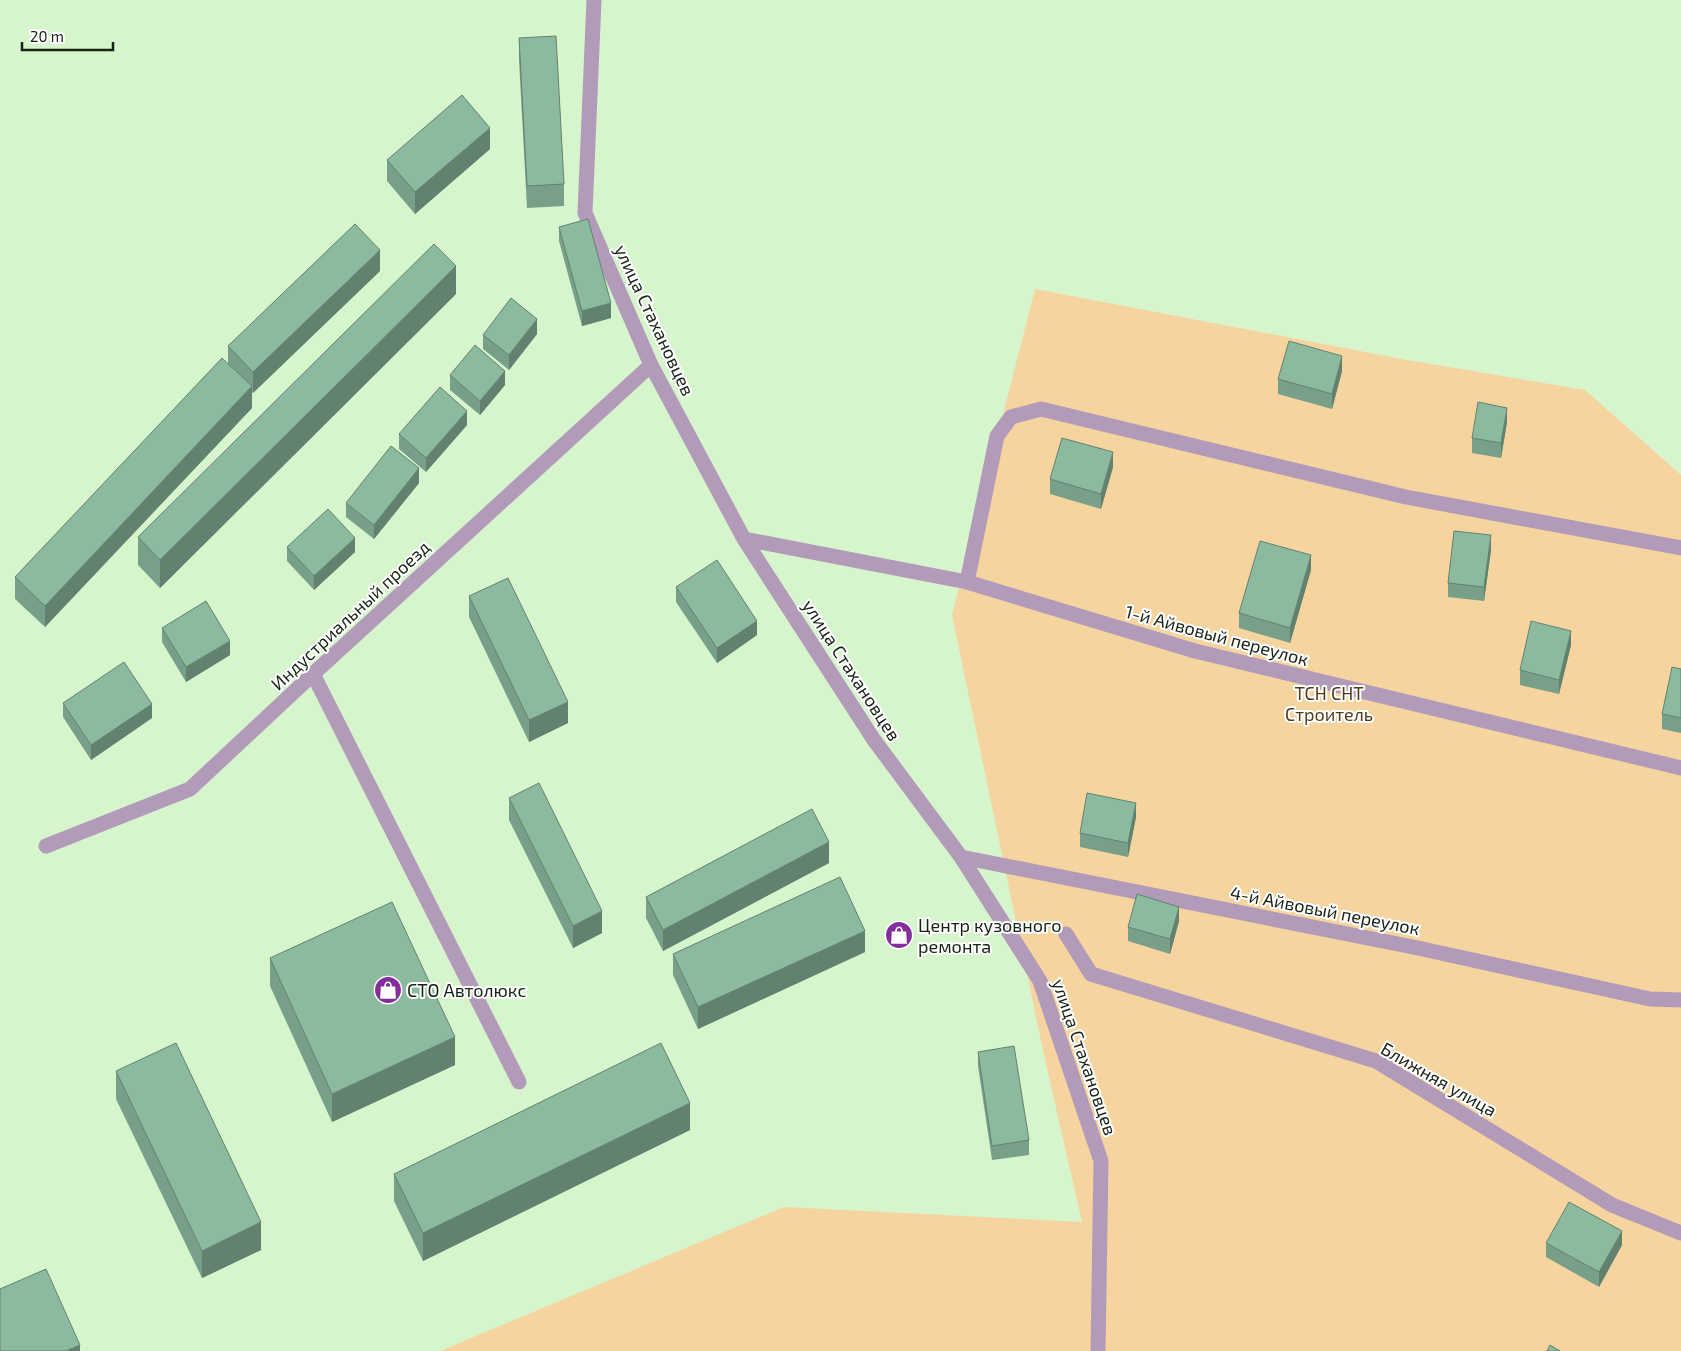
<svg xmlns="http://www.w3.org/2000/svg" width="1681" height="1351" viewBox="0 0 1681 1351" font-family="'Exo 2',sans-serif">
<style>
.green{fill:#f5d4a0}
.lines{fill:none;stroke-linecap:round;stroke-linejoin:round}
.minor{stroke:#b29ab9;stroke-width:15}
.wall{fill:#78a089}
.shaded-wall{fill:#62826f}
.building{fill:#8cba9f;stroke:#62826f}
.labels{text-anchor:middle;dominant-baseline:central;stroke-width:4;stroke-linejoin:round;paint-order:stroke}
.street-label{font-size:18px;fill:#172314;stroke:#fff}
.park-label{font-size:18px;fill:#503c1a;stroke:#fff}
.poi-label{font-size:18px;fill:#172314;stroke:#fff;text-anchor:start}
</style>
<rect width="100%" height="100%" fill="#d6f5cc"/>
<path class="green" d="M1035 289 1407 360 1585 390 1681 475V1351H440L784 1207 1082 1222 1044 1055 952 615Z"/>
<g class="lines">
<path class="minor" d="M594 0 585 213 651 365 744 539 874 740 961 857 1040 981 1101 1161 1098 1351
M744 539 967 582 1195 651 1681 768
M967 582 997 436 1011 417 1041 409 1406 497 1681 548
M313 674 519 1082
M46 846 190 789 313 674 651 365
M961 857 1418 948 1650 999 1681 1000
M1066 934 1091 974 1376 1061 1612 1205 1681 1233"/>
</g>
<path class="wall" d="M519 38 564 184V206L527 208 519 60Z
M490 149 415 214 387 181V160Z
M559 227 611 318 582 326 559 241Z
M380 271 253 393 252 392V408L45 627 15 599V577L228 364V346Z
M456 294 160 588 138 565V537Z
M537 334 509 370 483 349V335Z
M1342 371 1332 409 1278 394V379Z
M450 375 505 385 480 415 450 390Z
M1507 422 1501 458 1472 453V438Z
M467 425 426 472 399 449V434Z
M1113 467 1101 509 1050 494V479Z
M419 483 374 539 346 517V503Z
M287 547 355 552 314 590 287 561Z
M1491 550 1484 601 1448 597V583Z
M1311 570 1290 643 1239 628V613Z
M676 587 757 635 717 663 676 602Z
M469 596 568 723 529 742 469 617Z
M162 628 230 655 186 682 162 642Z
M1571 645 1559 694 1520 685V670Z
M1681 669V733L1662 729V714Z
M63 703 152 718 91 760 63 717Z
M509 798 602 933 573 948 509 820Z
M1136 817 1128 857 1080 847V833Z
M829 863 663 951 646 918V897Z
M1179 921 1170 954 1128 941V927Z
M865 952 698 1029 673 975V954Z
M270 958 455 1065 332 1122 270 986Z
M978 1052 1029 1140V1155L992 1160 978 1066Z
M116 1071 261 1250 202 1278 116 1099Z
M690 1130 423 1261 394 1201V1174Z
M1546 1243 1622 1245 1599 1287 1546 1257Z"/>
<path class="shaded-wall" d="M490 128V149L415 214V192Z
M380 250V271L253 393V372Z
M456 266V294L160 588V560Z
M611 303V318L582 326V311Z
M537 319V334L509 370V355Z
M1342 356V371L1332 409V394Z
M505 371V385L480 415V401Z
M252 386V408L45 627V606Z
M1507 408V422L1501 458V443Z
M467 411V425L426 472V458Z
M1113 452V467L1101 509V494Z
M419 468V483L374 539V525Z
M1491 535V550L1484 601V587Z
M355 538V552L314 590V576Z
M1311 555V570L1290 643V628Z
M757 621V635L717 663V648Z
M1571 631V645L1559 694V680Z
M230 641V655L186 682V667Z
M568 702V723L529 742V720Z
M152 704V718L91 760V745Z
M1136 803V817L1128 857V843Z
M829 842V863L663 951V930Z
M1179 907V921L1170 954V939Z
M602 911V933L573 948V926Z
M865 931V952L698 1029V1007Z
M455 1037V1065L332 1122V1094Z
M690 1103V1130L423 1261V1233Z
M261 1222V1250L202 1278V1251Z
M1622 1231V1245L1599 1287V1272Z
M80 1345V1351H66Z"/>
<path class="building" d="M556 36 564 184 527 186 519 38Z
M462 95 490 128 415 192 387 160Z
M588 219 611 303 582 311 559 227Z
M355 224 380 250 253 372 228 346Z
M434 244 456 266 160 560 138 537Z
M511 298 537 319 509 355 483 335Z
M1289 341 1342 356 1332 394 1278 379Z
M475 345 505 371 480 401 450 375Z
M222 358 252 386 45 606 15 577Z
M440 387 467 411 426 458 399 434Z
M1478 402 1507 408 1501 443 1472 438Z
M1062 438 1113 452 1101 494 1050 479Z
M391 446 419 468 374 525 346 503Z
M328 509 355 538 314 576 287 547Z
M1454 531 1491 535 1484 587 1448 583Z
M1260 541 1311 555 1290 628 1239 613Z
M717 560 757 621 717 648 676 587Z
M508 578 568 702 529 720 469 596Z
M206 601 230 641 186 667 162 628Z
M1531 621 1571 631 1559 680 1520 670Z
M124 662 152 704 91 745 63 703Z
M1672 667 1681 669V718L1662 714Z
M539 783 602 911 573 926 509 798Z
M1087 793 1136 803 1128 843 1080 833Z
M812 809 829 842 663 930 646 897Z
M840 877 865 931 698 1007 673 954Z
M1137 894 1179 907 1170 939 1128 927Z
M392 902 455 1037 332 1094 270 958Z
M176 1043 261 1222 202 1251 116 1071Z
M661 1043 690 1103 423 1233 394 1174Z
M1014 1046 1029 1140 992 1146 978 1052Z
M1569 1202 1622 1231 1599 1272 1546 1243Z
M46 1269 80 1345 66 1351H0V1289Z
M1550 1345 1560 1351H1547Z"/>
<defs>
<g id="shop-disc" transform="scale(1.4375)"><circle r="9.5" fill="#852e9b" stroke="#fff"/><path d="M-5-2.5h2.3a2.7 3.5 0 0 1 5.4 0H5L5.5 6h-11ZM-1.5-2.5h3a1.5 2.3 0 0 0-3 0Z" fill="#fff"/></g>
</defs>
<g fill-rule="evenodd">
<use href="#shop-disc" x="899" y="935"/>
<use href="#shop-disc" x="388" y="990"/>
</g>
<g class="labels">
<g class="street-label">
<text transform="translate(655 320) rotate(65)">улица Стахановцев</text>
<text transform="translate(350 615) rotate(-43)">Индустриальный проезд</text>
<text transform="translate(1217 635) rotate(15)">1-й Айвовый переулок</text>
<text transform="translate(852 670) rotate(57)">улица Стахановцев</text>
<text transform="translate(1325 910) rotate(11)">4-й Айвовый переулок</text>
<text transform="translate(1085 1057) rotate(71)">улица Стахановцев</text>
<text transform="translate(1439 1079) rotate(30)">Ближняя улица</text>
</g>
<g class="park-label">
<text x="1329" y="693">ТСН СНТ<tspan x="1329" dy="21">Строитель</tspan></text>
</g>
<g class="poi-label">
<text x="918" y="925">Центр кузовного<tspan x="918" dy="21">ремонта</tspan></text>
<text x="407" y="990">СТО Автолюкс</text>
</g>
</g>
<path d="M22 42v8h91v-8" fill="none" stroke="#172314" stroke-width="2.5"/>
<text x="30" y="42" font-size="15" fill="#172314" stroke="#ffffff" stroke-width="4" paint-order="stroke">20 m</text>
</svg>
